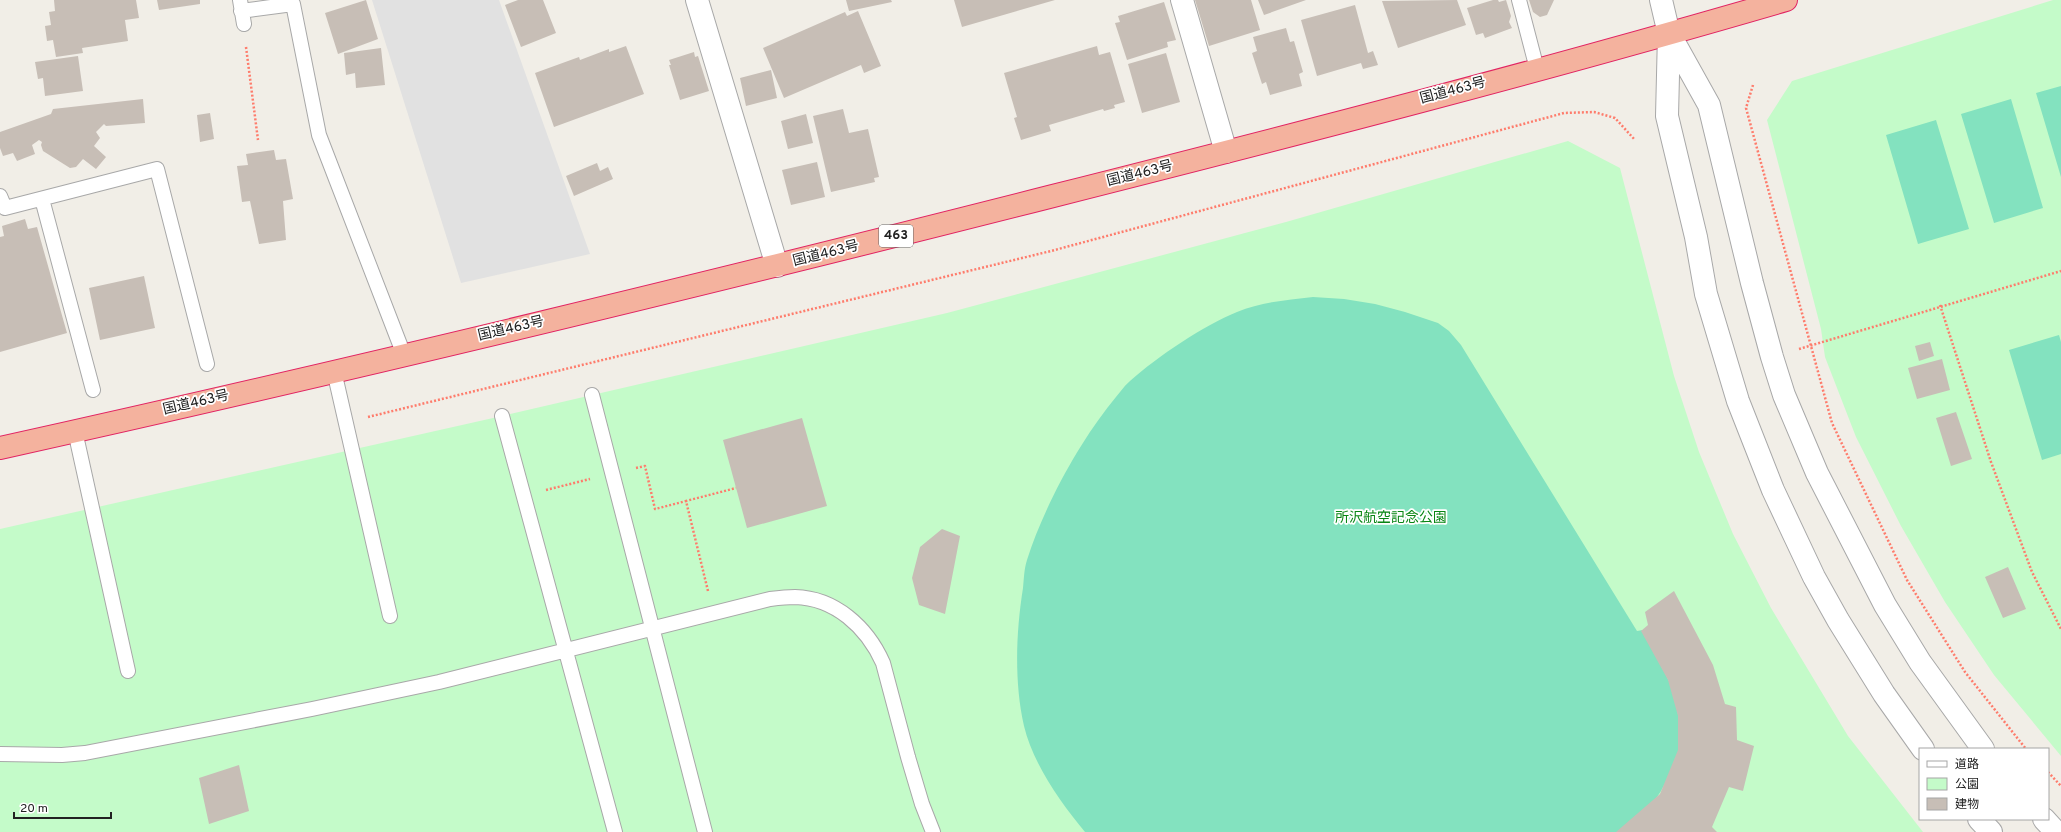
<svg xmlns="http://www.w3.org/2000/svg" width="2061" height="832" viewBox="0 0 2061 832" font-family="Overpass,'Noto Sans JP',sans-serif">
<style>
.park{fill:#c4fbc9}
.pitch{fill:#83e2bf}
.parking{fill:#e1e1e1}
.building{fill:#c7beb6}
.lines{fill:none;stroke-linecap:round;stroke-linejoin:round}
.service-casing{stroke:#a8a8a8;stroke-width:16}
.minor-casing{stroke:#a8a8a8;stroke-width:24}
.tertiary-casing{stroke:#a8a8a8;stroke-width:24}
.trunk-casing{stroke:#e12362;stroke-width:24}
.path{stroke:#fe7c6c;stroke-width:2.5;stroke-dasharray:2 2;stroke-linecap:butt}
.service{stroke:#fff;stroke-width:14}
.minor{stroke:#fff;stroke-width:22}
.tertiary{stroke:#fff;stroke-width:22}
.trunk{stroke:#f4b29e;stroke-width:22}
.labels{text-anchor:middle;dominant-baseline:central;stroke-width:3.5;stroke-linejoin:round;paint-order:stroke}
.shield{fill:#fff;stroke:#646464;stroke-width:1}
.shield-label{font-size:13px;font-weight:bold;fill:#212121}
.street-label{font-size:14px;fill:#212121;stroke:#fff}
.park-label{font-size:14px;fill:#088614;stroke:#fff}
</style>
<rect width="100%" height="100%" fill="#f1eee7"/>
<path class="park" d="M2053 0H2061V756L1994 675 1945 602 1901 526 1856 437 1825 357 1821 329 1767 120 1792 81Z
M1568 141 1620 168 1674 376 1699 452 1733 534 1771 608 1848 736 1923 832H0V529L502 416 947 313 1286 222Z"/>
<path class="pitch" d="M2061 86V177L2036 93Z
M2011 99 2043 208 1994 223 1961 114Z
M1936 120 1969 229 1918 244 1886 135Z
M1313 297 1344 299 1375 304 1405 312 1438 323 1449 331 1461 345 1637 631 1643 630 1673 689 1681 729 1678 759 1661 791 1649 809 1624 832H1085C1061 803 1033 764 1024 726 1014 682 1016 632 1023 588 1024 579 1024 569 1027 560 1043 509 1078 444 1112 402 1118 395 1123 387 1130 381 1157 357 1204 325 1237 312 1261 302 1287 300 1313 297Z
M2059 335 2061 342V454L2042 460 2009 350Z"/>
<path class="parking" d="M372 0H499L590 254 461 283Z"/>
<path class="building" d="M54 0H136L139 18 125 20 128 41 82 48 83 53 56 57 53 40 47 41 45 26 51 25 49 12 55 11Z
M157 0H200V4L159 10Z
M366 0 378 39 338 54 325 13Z
M518 0H543L556 33 521 47 505 5Z
M846 0H891L892 2 849 11Z
M954 0H1055L962 27Z
M1195 0H1251L1260 30 1209 46Z
M1258 0H1306L1264 15Z
M1457 0 1466 25 1398 48 1382 1Z
M1493 0H1498L1499 2 1506 0 1511 16 1509 22 1512 28 1485 38 1483 33 1476 35 1467 8Z
M1529 0H1554L1547 15 1540 17 1533 12Z
M1164 2 1176 40 1167 42 1168 47 1127 60 1115 23 1120 22 1118 16Z
M1355 5 1368 53 1373 51 1378 65 1363 69 1361 63 1317 76 1301 20Z
M858 11 881 66 864 73 861 65 784 98 763 48 845 12 847 16Z
M1286 28 1290 42 1294 41 1303 72 1299 74 1302 86 1270 95 1266 82 1262 84 1252 53 1257 51 1253 37Z
M626 46 644 94 554 127 535 73 579 57 580 60 609 49V52Z
M1097 46 1099 55 1110 52 1125 102 1114 105 1115 108 1104 111 1103 109 1049 125 1051 131 1021 140 1014 118 1017 117 1004 73Z
M381 48 385 85 356 88 355 73 346 75 344 53Z
M694 52 695 57 698 56 709 91 680 100 669 65H671L669 60Z
M1166 53 1180 102 1142 113 1128 64Z
M78 56 83 91 45 96 43 78 38 79 35 62Z
M771 70 777 98 746 106 740 78Z
M143 99 145 123 106 126 104 124 96 132 100 138 94 146 106 157 96 169 83 159 76 167 70 168 43 151 41 145 42 142 39 140 32 145 35 154 17 161 13 153 3 156 0 148V132L51 114 53 109Z
M843 109 849 133 868 129 879 177 874 178 875 182 831 192 813 116Z
M210 113 214 139 200 142 197 115Z
M806 114 813 143 788 149 781 121Z
M274 150 276 160 286 159 293 199 283 201 286 240 259 244 250 201 242 202 237 166 248 165 246 154Z
M817 162 825 197 791 205 782 170Z
M597 163 600 171 608 167 613 179 574 196 566 176Z
M25 219 28 229 37 227 67 333 0 352V237L4 236 2 226Z
M144 276 155 328 100 340 89 288Z
M1930 342 1934 356 1919 361 1915 346Z
M1942 359 1950 390 1917 399 1908 368Z
M1956 412 1972 459 1951 466 1936 418Z
M802 418 827 506 747 528 723 440Z
M942 529 960 536 945 614 919 605 912 578 920 547Z
M2008 567 2026 609 2003 618 1985 577Z
M1674 591 1713 665 1725 704 1736 707 1737 740 1754 746 1743 791 1729 787 1712 827 1717 832H1616L1660 794 1678 750V716L1668 680 1641 631 1648 625 1645 612Z
M239 765 249 811 209 824 199 778Z"/>
<g class="lines">
<g class="service-casing">
<path id="service" d="M240 0 244 24
M1519 0 1537 69
M241 11 293 4 319 135 404 355
M0 196 5 208 157 169 207 364
M42 199 93 390
M334 371 390 616
M592 395 705 832
M502 416 615 832
M75 431 128 671
M0 754 62 755 85 753 312 709 439 682 770 599C778 598 787 597 795 597 835 598 867 627 883 663L908 757 922 804 933 832"/>
</g>
<g class="minor-casing">
<path id="minor" d="M697 0 777 266
M1182 0 1226 152"/>
</g>
<g class="tertiary-casing">
<path id="tertiary" d="M1661 0 1669 34 1667 116 1696 237 1706 294 1738 401 1773 490 1814 577 1838 620 1884 694 1923 749
M1670 35 1709 105 1752 283 1772 357 1784 395 1817 473 1885 605 1920 662 1983 749
M1979 819 1991 832
M2044 819 2056 832"/>
</g>
<g class="trunk-casing">
<path id="trunk" d="M0 448C352 370 703 285 1053 196 1298 134 1543 71 1786 0"/>
</g>
<path class="path" d="M246 47 258 140
M1753 85 1746 108 1832 423 1907 580 1965 672 2026 749
M1940 305 1991 462 2032 572 2061 629
M1799 349 2061 271
M368 417 1051 251 1564 113 1594 112 1615 118 1635 140
M636 468 645 466 655 509 686 501
M546 490 590 479
M708 591 686 501 736 488
M2048 772 2061 786"/>
<use href="#service" class="service"/>
<use href="#minor" class="minor"/>
<use href="#tertiary" class="tertiary"/>
<use href="#trunk" class="trunk"/>
</g>
<g class="labels">
<rect class="shield" x="879" y="225" width="34" height="22" rx="3"/>
<g class="shield-label">
<text x="896" y="236">463</text>
</g>
<g class="street-label">
<text transform="translate(1453 91) rotate(-15)">国道463号</text>
<text transform="translate(1140 174) rotate(-14)">国道463号</text>
<text transform="translate(826 254) rotate(-14)">国道463号</text>
<text transform="translate(511 329) rotate(-13)">国道463号</text>
<text transform="translate(196 403) rotate(-13)">国道463号</text>
</g>
<g class="park-label">
<text x="1391" y="518">所沢航空記念公園</text>
</g>
</g>
<rect x="1919" y="748" width="130" height="72" fill="#ffffff" stroke="#a6a6a6"/>
<rect x="1927" y="761" width="20" height="6" fill="#ffffff" stroke="#a6a6a6"/>
<text x="1955" y="768" font-size="12" fill="#212121">道路</text>
<rect x="1927" y="778" width="20" height="12" fill="#c4fbc9" stroke="#a6a6a6"/>
<text x="1955" y="788" font-size="12" fill="#212121">公園</text>
<rect x="1927" y="798" width="20" height="12" fill="#c7beb6" stroke="#a6a6a6"/>
<text x="1955" y="808" font-size="12" fill="#212121">建物</text>
<path d="M14 812v6h97v-6" fill="none" stroke="#212121" stroke-width="2"/>
<text x="20" y="812" font-size="12" fill="#212121" stroke="#ffffff" stroke-width="3" paint-order="stroke">20 m</text>
</svg>
